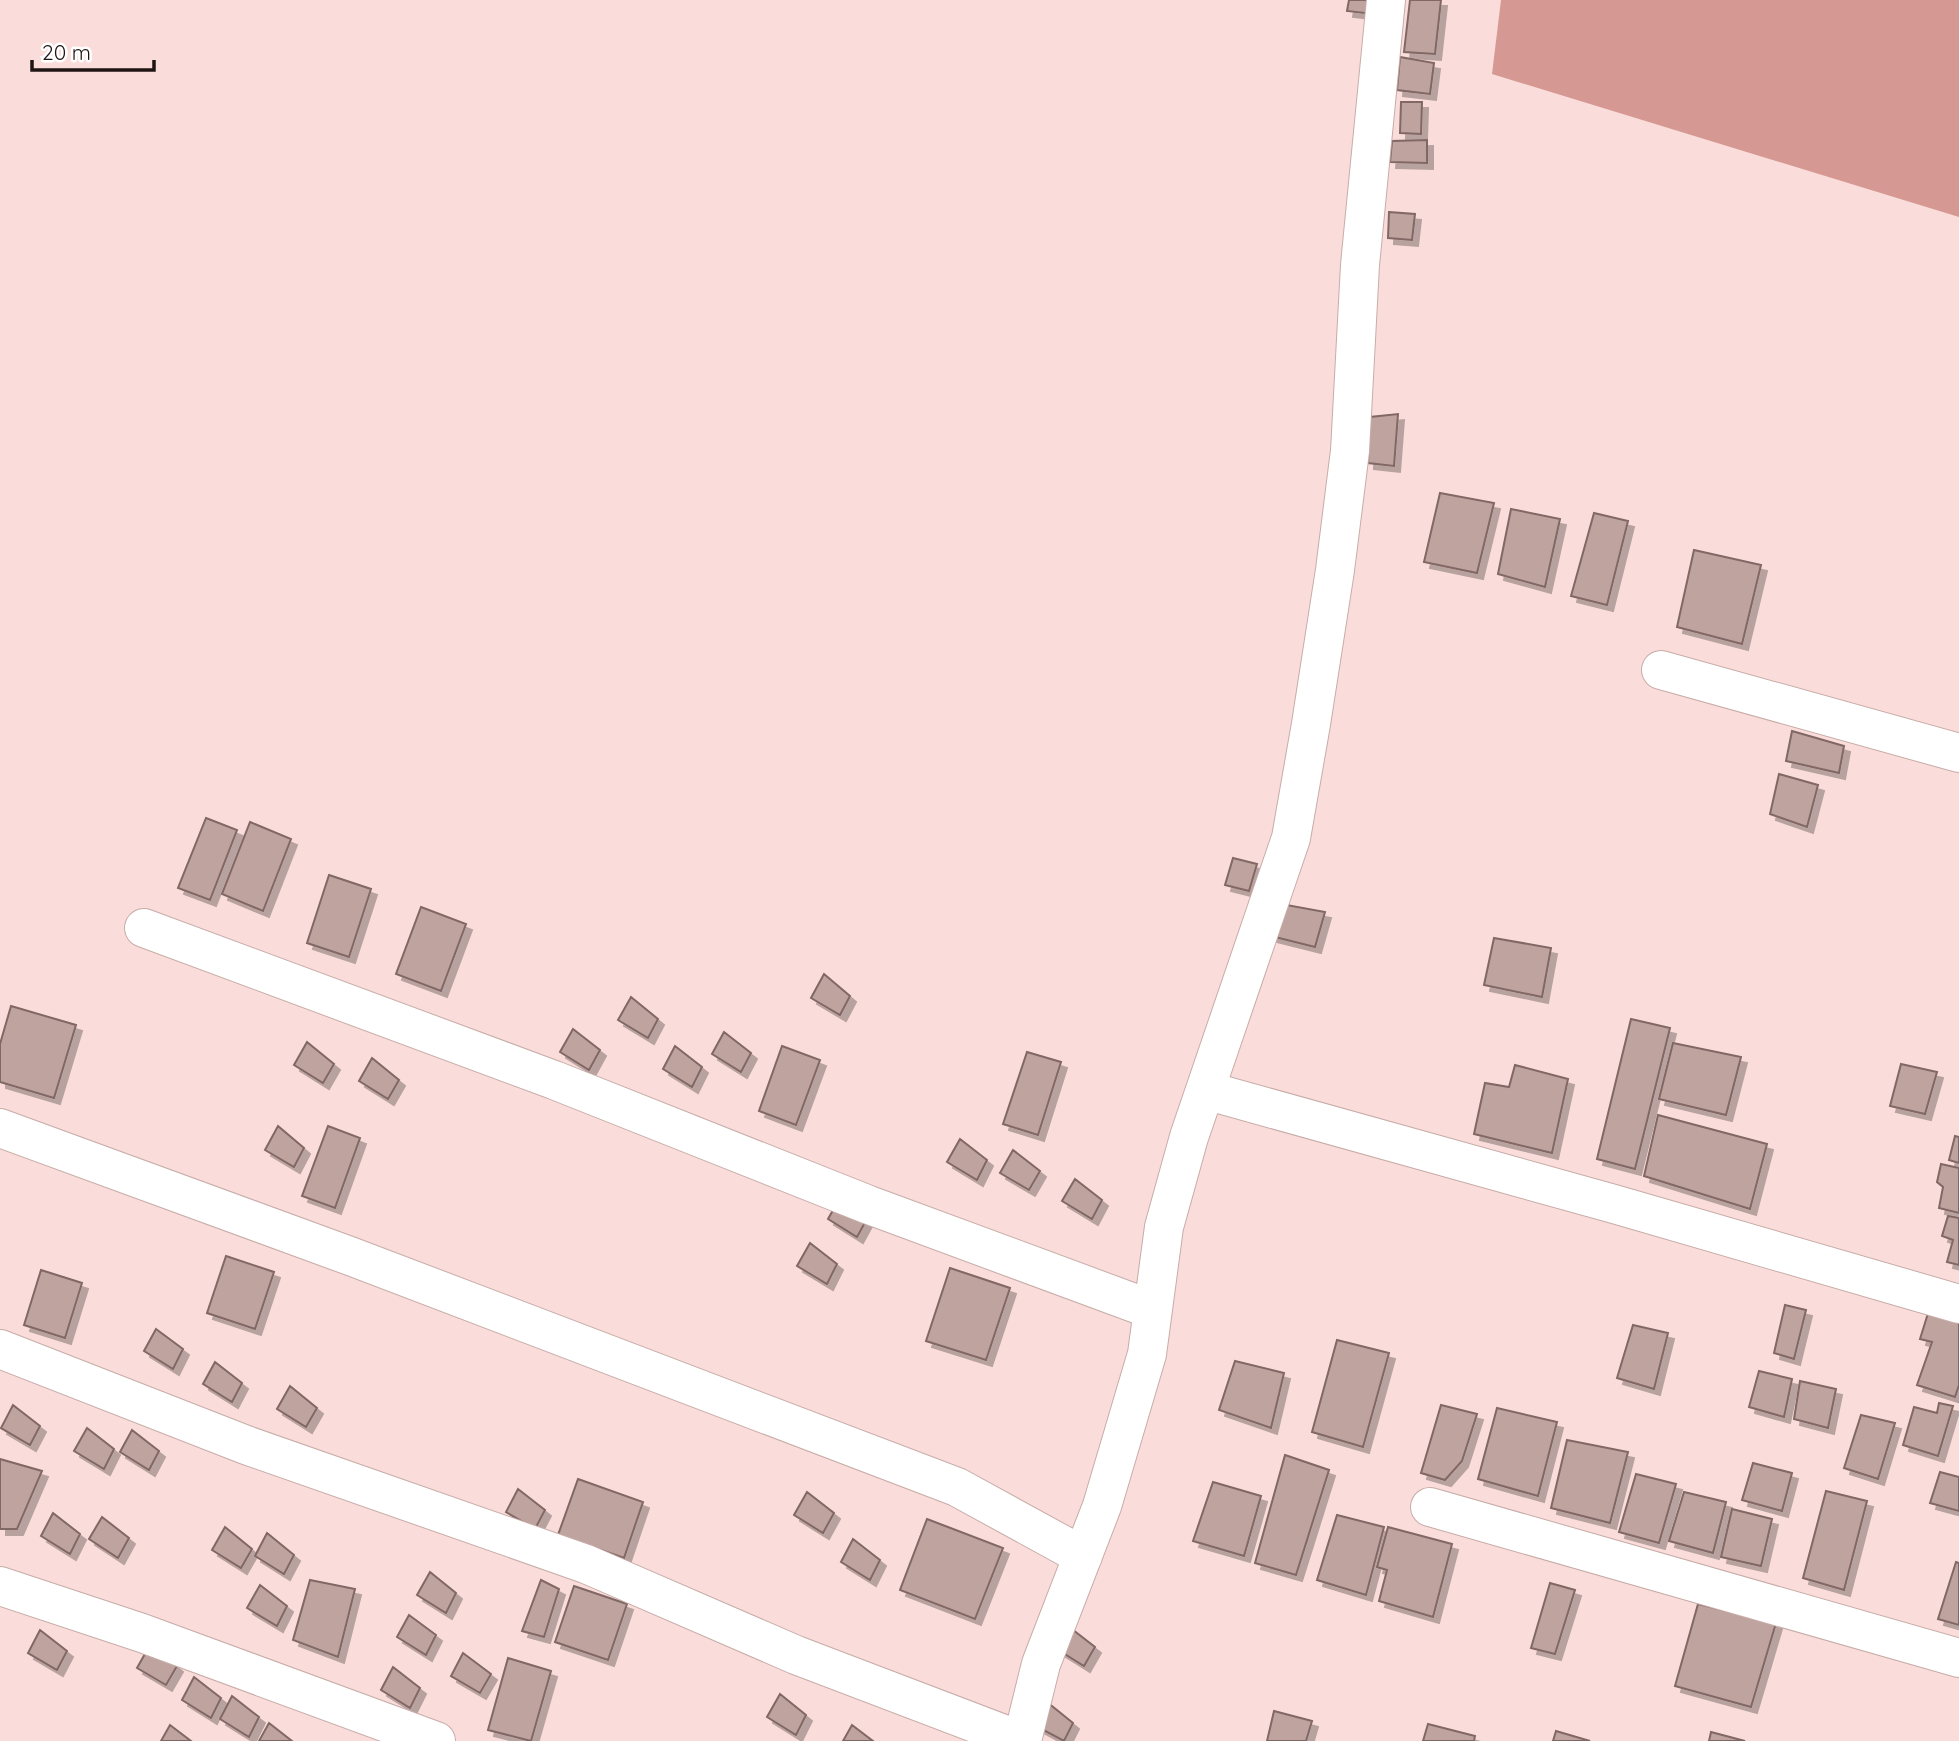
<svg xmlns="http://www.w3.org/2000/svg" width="1959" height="1741" viewBox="0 0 1959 1741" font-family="Quicksand,sans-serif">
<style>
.forest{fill:#d59892}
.building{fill:#bea39f;stroke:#816865;stroke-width:2;filter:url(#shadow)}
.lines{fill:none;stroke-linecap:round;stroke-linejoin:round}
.minor-casing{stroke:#c7aca8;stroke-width:40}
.minor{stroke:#fff;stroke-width:38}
</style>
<defs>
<filter id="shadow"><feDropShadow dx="6" dy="6" stdDeviation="0" flood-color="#0004"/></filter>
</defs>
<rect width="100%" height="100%" fill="#faddda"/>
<path class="forest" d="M1501 0H1959V217L1492 74Z"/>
<path class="building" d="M1349 0H1375L1373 14 1347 11Z
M1410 0H1441L1435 54 1404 52Z
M1400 57 1434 63 1430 94 1397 90Z
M1401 102H1422L1421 134 1400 133Z
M1427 140V163L1390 162 1392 141Z
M1389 212 1415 214 1412 240 1388 238Z
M1398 414 1394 466 1368 463 1370 417Z
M1440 493 1494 503 1477 573 1424 562Z
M1511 509 1560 519 1545 587 1498 574Z
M1594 513 1628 521 1607 605 1571 596Z
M1694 550 1761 565 1742 644 1677 627Z
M1792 731 1844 746 1839 773 1786 761Z
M1779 774 1818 785 1807 827 1770 814Z
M206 818 237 830 210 900 178 888Z
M250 822 291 839 263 911 222 894Z
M1233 858 1257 864 1249 891 1225 885Z
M329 875 371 889 349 957 307 943Z
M1281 904 1325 912 1315 947 1271 936Z
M421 907 466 924 441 991 396 974Z
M1494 938 1551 948 1542 997 1484 985Z
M824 974 850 996 840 1015 811 998Z
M631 997 658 1019 648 1038 618 1020Z
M11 1006 76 1025 54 1098 0 1082V1044Z
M1631 1019 1670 1028 1635 1169 1597 1159Z
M573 1029 600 1050 589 1070 560 1052Z
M724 1032 751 1053 741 1072 712 1054Z
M307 1042 334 1064 323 1083 294 1065Z
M1673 1043 1741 1057 1726 1115 1659 1099Z
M675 1046 702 1067 692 1087 663 1069Z
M782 1046 820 1060 796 1125 759 1111Z
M1027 1052 1061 1062 1038 1135 1003 1124Z
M372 1058 399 1080 388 1099 359 1081Z
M1901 1064 1937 1072 1925 1114 1890 1106Z
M1515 1065 1568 1079 1552 1153 1474 1134 1485 1083 1509 1087Z
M1658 1115 1767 1144 1750 1209 1644 1176Z
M278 1126 304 1148 294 1167 265 1150Z
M328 1126 360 1138 335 1208 302 1196Z
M1955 1136 1959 1137V1163L1949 1160Z
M960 1139 987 1160 977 1180 947 1162Z
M1013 1150 1040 1171 1029 1190 1000 1173Z
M1941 1164 1959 1168V1213L1939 1208 1943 1187 1937 1182Z
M1075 1179 1102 1200 1092 1219 1062 1201Z
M841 1196 868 1217 857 1237 828 1219Z
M1948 1216 1959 1218V1265L1947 1262 1953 1240 1942 1236Z
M810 1243 837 1264 827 1284 797 1266Z
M226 1256 274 1272 255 1329 207 1313Z
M950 1268 1010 1288 986 1360 926 1341Z
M41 1270 82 1283 65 1338 24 1325Z
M1785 1305 1806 1310 1794 1359 1774 1353Z
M1929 1310 1959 1319V1385L1955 1397 1917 1385 1932 1342 1920 1339Z
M1633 1325 1668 1333 1654 1389 1617 1378Z
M156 1329 183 1349 173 1369 144 1351Z
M1337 1340 1389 1353 1363 1447 1312 1432Z
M1235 1361 1284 1373 1271 1428 1219 1410Z
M215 1362 242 1383 232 1402 203 1384Z
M1759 1371 1792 1379 1784 1417 1749 1407Z
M1800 1381 1836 1389 1828 1428 1794 1419Z
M290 1386 317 1408 306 1427 277 1409Z
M1939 1403 1953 1406 1938 1456 1903 1445 1914 1407 1937 1413Z
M13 1405 40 1426 30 1445 1 1428Z
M1441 1405 1477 1414 1462 1461 1445 1480 1421 1473Z
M1497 1408 1557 1422 1538 1496 1478 1479Z
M1861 1415 1895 1423 1878 1479 1844 1468Z
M87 1428 114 1449 104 1469 74 1451Z
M132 1430 159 1451 149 1470 120 1452Z
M1567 1440 1628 1452 1610 1523 1551 1508Z
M1285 1455 1329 1470 1296 1575 1255 1563Z
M0 1459 42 1471 17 1529H0Z
M1753 1463 1792 1473 1782 1511 1742 1500Z
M1940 1472 1959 1477V1511L1930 1503Z
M1636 1474 1676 1484 1659 1543 1619 1532Z
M578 1479 643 1502 624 1558 558 1535Z
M1213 1482 1261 1496 1244 1556 1193 1541Z
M518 1489 545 1510 535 1529 506 1512Z
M1826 1491 1867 1501 1844 1590 1803 1578Z
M807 1492 834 1513 823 1533 794 1515Z
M1684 1492 1726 1502 1713 1553 1669 1541Z
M1732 1509 1772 1519 1761 1566 1721 1557Z
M53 1513 80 1534 70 1554 41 1536Z
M1337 1515 1384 1527 1366 1595 1317 1580Z
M102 1517 129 1538 118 1558 89 1539Z
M927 1519 1003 1548 975 1619 900 1590Z
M225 1527 252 1549 241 1568 212 1550Z
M1388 1527 1452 1544 1433 1617 1379 1601 1387 1570 1377 1567Z
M267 1533 294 1555 284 1574 255 1556Z
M853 1539 880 1560 870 1580 841 1562Z
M1956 1562 1959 1563V1625L1938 1619Z
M430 1572 456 1593 446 1613 417 1595Z
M310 1580 355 1589 338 1657 293 1640Z
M541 1580 559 1589 544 1637 522 1631Z
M1550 1583 1575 1590 1555 1654 1531 1648Z
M260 1585 287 1606 277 1626 247 1608Z
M574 1586 627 1604 608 1660 555 1642Z
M1698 1604 1776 1623 1751 1707 1675 1686Z
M409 1615 436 1635 426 1655 397 1637Z
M1068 1626 1095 1647 1084 1666 1055 1648Z
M40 1630 67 1651 57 1670 28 1653Z
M150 1645 177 1666 166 1685 137 1668Z
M463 1653 491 1674 480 1693 451 1676Z
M508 1658 551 1671 531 1741 488 1730Z
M393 1667 420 1688 410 1708 381 1690Z
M194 1677 221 1698 211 1718 182 1700Z
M780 1694 806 1715 796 1735 767 1717Z
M232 1696 259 1717 249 1737 220 1719Z
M1047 1702 1073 1723 1064 1741 1034 1725Z
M1274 1711 1312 1721 1306 1741H1267Z
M269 1723 292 1741H259Z
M1428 1724 1475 1736 1474 1741H1423Z
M170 1725 191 1741H161Z
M852 1725 873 1741H843Z
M1556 1731 1590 1741H1553Z
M1711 1732 1745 1741H1709Z"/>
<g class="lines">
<g class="minor-casing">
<path id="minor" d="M1661 670 1959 753
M144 928 554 1080 869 1205 1153 1310
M1205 1090 1614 1204 1959 1304
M0 1128 350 1256 957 1487 1083 1556
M0 1349 246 1445 586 1564 796 1655 1022 1741
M1430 1507 1959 1658
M0 1586 142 1633 436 1741
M1022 1741 1041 1664 1102 1506 1147 1354 1164 1227 1189 1137 1291 838 1311 724 1335 570 1350 451 1360 265 1386 0"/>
</g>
<use href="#minor" class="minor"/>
</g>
<path d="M32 60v10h122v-10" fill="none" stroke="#1e1413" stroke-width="3.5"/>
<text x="42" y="60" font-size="21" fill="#1e1413" stroke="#ffffff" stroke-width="5" paint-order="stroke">20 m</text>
</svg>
